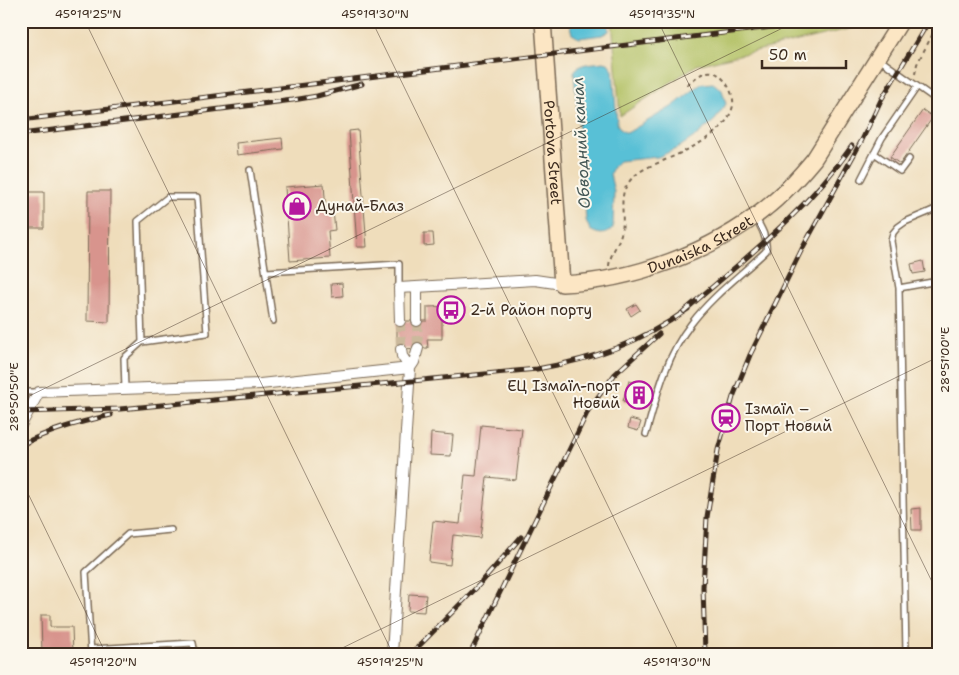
<svg xmlns="http://www.w3.org/2000/svg" width="959" height="675" viewBox="0 0 959 675" font-family="'Shantell Sans',sans-serif">
<style>
.green{fill:#b0bf61;stroke:#767440}
.water{fill:#59c0d6;stroke:#4a757a}
.building{fill:#d8948d}
.lines{fill:none;stroke-linecap:round;stroke-linejoin:round}
.street-tunnel{stroke:#cbb99c;stroke-width:10;stroke-dasharray:10 5;stroke-linecap:butt}
.lane-casing{stroke:#7a6955;stroke-width:8}
.street-casing{stroke:#7a6955;stroke-width:12}
.secondary-casing{stroke:#7a6955;stroke-width:18}
.path{stroke:#7a6955;stroke-width:2;stroke-dasharray:4 4;stroke-linecap:butt}
.lane{stroke:#fff;stroke-width:5}
.street{stroke:#fff;stroke-width:10}
.secondary{stroke:#fce6c4;stroke-width:15}
.rail-casing{stroke:#3b2a1e;stroke-width:5}
.rail{stroke:#fbf7ec;stroke-width:3;stroke-dasharray:9;stroke-linecap:butt}
.ticks{fill:none;stroke:#3b2a1e;stroke-width:1;stroke-opacity:0.45}
.labels{text-anchor:middle;dominant-baseline:central;stroke-width:4;stroke-linejoin:round;paint-order:stroke}
.street-label{font-size:15px;fill:#3b2a1e;stroke:#fbf7ec}
.poi-label{font-size:15px;fill:#3b2a1e;stroke:#fbf7ec;text-anchor:start}
.water-label{font-size:16px;font-style:italic;fill:#445755;stroke:#fbf7ec}
.neatline{fill:none;stroke:#3b2a1e;stroke-width:2}
.ticks-label{font-size:12px;text-anchor:middle;fill:#3b2a1e}
</style>
<rect width="100%" height="100%" fill="#fbf7ec"/>
<filter id="ink" filterUnits="userSpaceOnUse"><feTurbulence type="fractalNoise" baseFrequency=".02" numOctaves="2"/><feDisplacementMap in="SourceGraphic" scale="10" xChannelSelector="R" yChannelSelector="G"/><feConvolveMatrix kernelMatrix="1 2 1 2 8 2 1 2 1" color-interpolation-filters="sRGB"/></filter>
<filter id="wash" filterUnits="userSpaceOnUse"><feTurbulence type="fractalNoise" baseFrequency=".0096" numOctaves="4" result="noise"/><feDisplacementMap in="SourceGraphic" scale="20" xChannelSelector="R" yChannelSelector="G"/><feGaussianBlur stdDeviation="1.12" result="paint"/><feColorMatrix in="noise" values="0 0 0 0 0 0 0 0 0 0 0 0 0 0 0 0 0 1.4 0 .05"/><feComposite in="paint" operator="in"/></filter>
<g filter="url(#wash)">
<rect width="100%" height="100%" fill="#efddbb"/>
<path class="green" d="M612 21H866L865 25 697 65 620 116Z"/>
<path class="water" d="M569 21H609V31L602 35 579 38 572 34Z
M603 62 608 63 613 70 617 124 621 130 627 133 673 106 701 84 713 83 722 90 726 104 715 120 697 135 678 148 658 157 619 161 613 167 610 174 614 192 613 228C605 236 599 235 590 230L586 220 574 72C579 62 593 64 603 62Z"/>
<g id="blocks">
<path class="building" d="M923 110 933 117 900 164 890 157Z
M358 130 367 247H357L349 131Z
M282 138 283 149 237 155 236 143Z
M324 184 326 211H333L335 230 328 231 330 258 290 261 285 187Z
M88 191H110L109 322 87 321Z
M21 192H44V228H21Z
M424 233H433L434 245 424 246Z
M923 261 925 272 913 274 911 264Z
M342 283 343 296 332 297 331 284Z
M636 304 640 310 631 316 627 309Z
M461 306V314H442V339H427L428 348 397 349V321H427V307Z
M629 381 651 386 649 392 653 393 651 402 647 401 645 407 623 401Z
M630 419 641 422 638 431 628 428Z
M481 425 522 429 516 480 487 477 480 538 453 535 450 565 429 562 433 521 460 524 465 475 476 476Z
M431 433 453 435 451 456 430 455Z
M921 508V530H912L911 509Z
M409 594 426 595 424 612 408 611Z
M41 615H50V627H72L73 654H42Z"/>
</g>
</g>
<g filter="url(#ink)">
<use href="#blocks" fill-opacity="0" stroke="#7a6955" stroke-width="1"/>
<g class="lines">
<path class="street-tunnel" d="M400 321 401 349
M417 321 418 348"/>
<g class="lane-casing">
<path id="lane" d="M879 59 938 101
M874 153 900 171 909 159
M250 170 273 321
M861 179 882 138 917 87
M266 272 399 264V288
M899 288 938 281
M125 389 124 358 142 342 207 333 197 197H168L138 221 142 342
M21 392H39
M646 434C657 395 666 356 691 324 712 296 741 275 766 251 768 239 761 227 755 217
M91 649 193 643 195 654
M91 654 86 572 128 534 171 530
M906 654 899 288 891 241 893 233 898 227 905 222 938 208"/>
</g>
<g class="street-casing">
<path id="street" d="M417 287V321
M400 321 399 288 535 280 562 284
M401 349 402 356 410 368
M21 425 39 392 260 384 410 368
M392 654 410 368 414 362 418 348"/>
</g>
<g class="secondary-casing">
<g id="secondary">
<path id="s1" d="M543 21 562 284C632 281 712 252 766 208 784 194 799 177 814 159L901 21"/>
</g>
</g>
<path class="path" d="M915 74 917 64 938 24
M609 266C610 254 618 245 621 234 626 218 618 199 627 185 635 171 651 166 665 160 684 152 717 137 728 118 731 113 734 106 733 100 732 89 720 69 707 72 699 74 692 81 685 86"/>
<use href="#lane" class="lane"/>
<use href="#street" class="street"/>
<use href="#secondary" class="secondary"/>
<g class="rail-casing">
<path id="rail" d="M21 120 821 21
M21 134 293 100 317 96 362 84
M683 312C743 260 806 212 852 146
M21 412 120 409 537 369C594 359 640 343 688 309
M21 445C50 430 80 422 111 415
M411 654 480 584 521 537
M470 654 589 409 615 374 659 334
M705 654 703 587 707 517 718 450 733 397 750 355 802 249 862 140 881 100 929 21"/>
</g>
<use href="#rail" class="rail"/>
</g>
</g>
<path class="ticks" d="M85 21 393 654M372 21 680 654M658 21 938 594M21 400 797 21M21 479 106 654M330 654 938 357"/>
<defs>
<g id="shop-ring" transform="scale(1.4375)"><circle r="9.5" fill="#fbf7ec" stroke="#b5179e" stroke-width="1.5"/><path d="M-5-2.5h2.3a2.7 3.5 0 0 1 5.4 0H5L5.5 6h-11ZM-1.5-2.5h3a1.5 2.3 0 0 0-3 0Z" fill="#b5179e"/></g>
<g id="bus-ring" transform="scale(1.4375)"><circle r="9.5" fill="#fbf7ec" stroke="#b5179e" stroke-width="1.5"/><path d="M-5-6H5V4H4V6H2V4H-2V6H-4V4H-5ZM-3.5-4V0h7V-4ZM-3.5 1.2v1.5H-2V1.2ZM2 1.2v1.5H3.5V1.2Z" fill="#b5179e"/></g>
<g id="building-ring" transform="scale(1.4375)"><circle r="9.5" fill="#fbf7ec" stroke="#b5179e" stroke-width="1.5"/><path d="M-4-6H4V6H1V3H-1V6H-4ZM-2.5-4.3h1.7v1.8h-1.7ZM.8-4.3h1.7v1.8H.8ZM-2.5-1h1.7V.8h-1.7ZM.8-1h1.7V.8H.8Z" fill="#b5179e"/></g>
<g id="station-ring" transform="scale(1.4375)"><circle r="9.5" fill="#fbf7ec" stroke="#b5179e" stroke-width="1.5"/><path d="M-3-6H3Q5-6 5-4V2Q5 4 3 4L4.5 6H3L1.5 4h-3L-3 6H-4.5L-3 4Q-5 4-5 2V-4Q-5-6-3-6ZM-3.5-4v3h7v-3ZM-3.5 1v1.5H-2V1ZM2 1v1.5H3.5V1Z" fill="#b5179e"/></g>
</defs>
<g fill-rule="evenodd">
<use href="#shop-ring" x="297" y="206"/>
<use href="#bus-ring" x="451" y="310"/>
<use href="#building-ring" x="639" y="395"/>
<use href="#station-ring" x="726" y="418"/>
</g>
<g class="labels">
<g class="street-label">
<text stroke="none"><textPath href="#s1" startOffset="132">Portova Street</textPath></text>
<text stroke="none"><textPath href="#s1" startOffset="409">Dunaiska Street</textPath></text>
</g>
<g class="poi-label">
<text x="316" y="206">Дунай-Блаз</text>
<text x="470" y="310">2-й Район порту</text>
<text x="620" y="386" text-anchor="end">ЕЦ Ізмаїл-порт<tspan x="620" dy="17">Новий</tspan></text>
<text x="745" y="409">Ізмаїл –<tspan x="745" dy="17">Порт Новий</tspan></text>
</g>
<g class="water-label">
<text transform="translate(581 143) rotate(-93)">Обводний канал</text>
</g>
</g>
<rect width="959" height="675" fill="none" stroke="#fbf7ec" stroke-width="55"/>
<path d="M762 60v8h84v-8" fill="none" stroke="#3b2a1e" stroke-width="2.5"/>
<text x="769" y="60" font-size="15" fill="#3b2a1e" stroke="#fbf7ec" stroke-width="4" paint-order="stroke">50 m</text>
<rect x="28" y="28" width="904" height="620" class="neatline"/>
<g class="ticks-label">
<text x="88" y="18">45°19'25"N</text>
<text x="375" y="18">45°19'30"N</text>
<text x="662" y="18">45°19'35"N</text>
<text transform="translate(945 360) rotate(-90)" y="4">28°51'00"E</text>
<text transform="translate(14 397) rotate(-90)" y="4">28°50'50"E</text>
<text x="103" y="666">45°19'20"N</text>
<text x="390" y="666">45°19'25"N</text>
<text x="677" y="666">45°19'30"N</text>
</g>
</svg>
